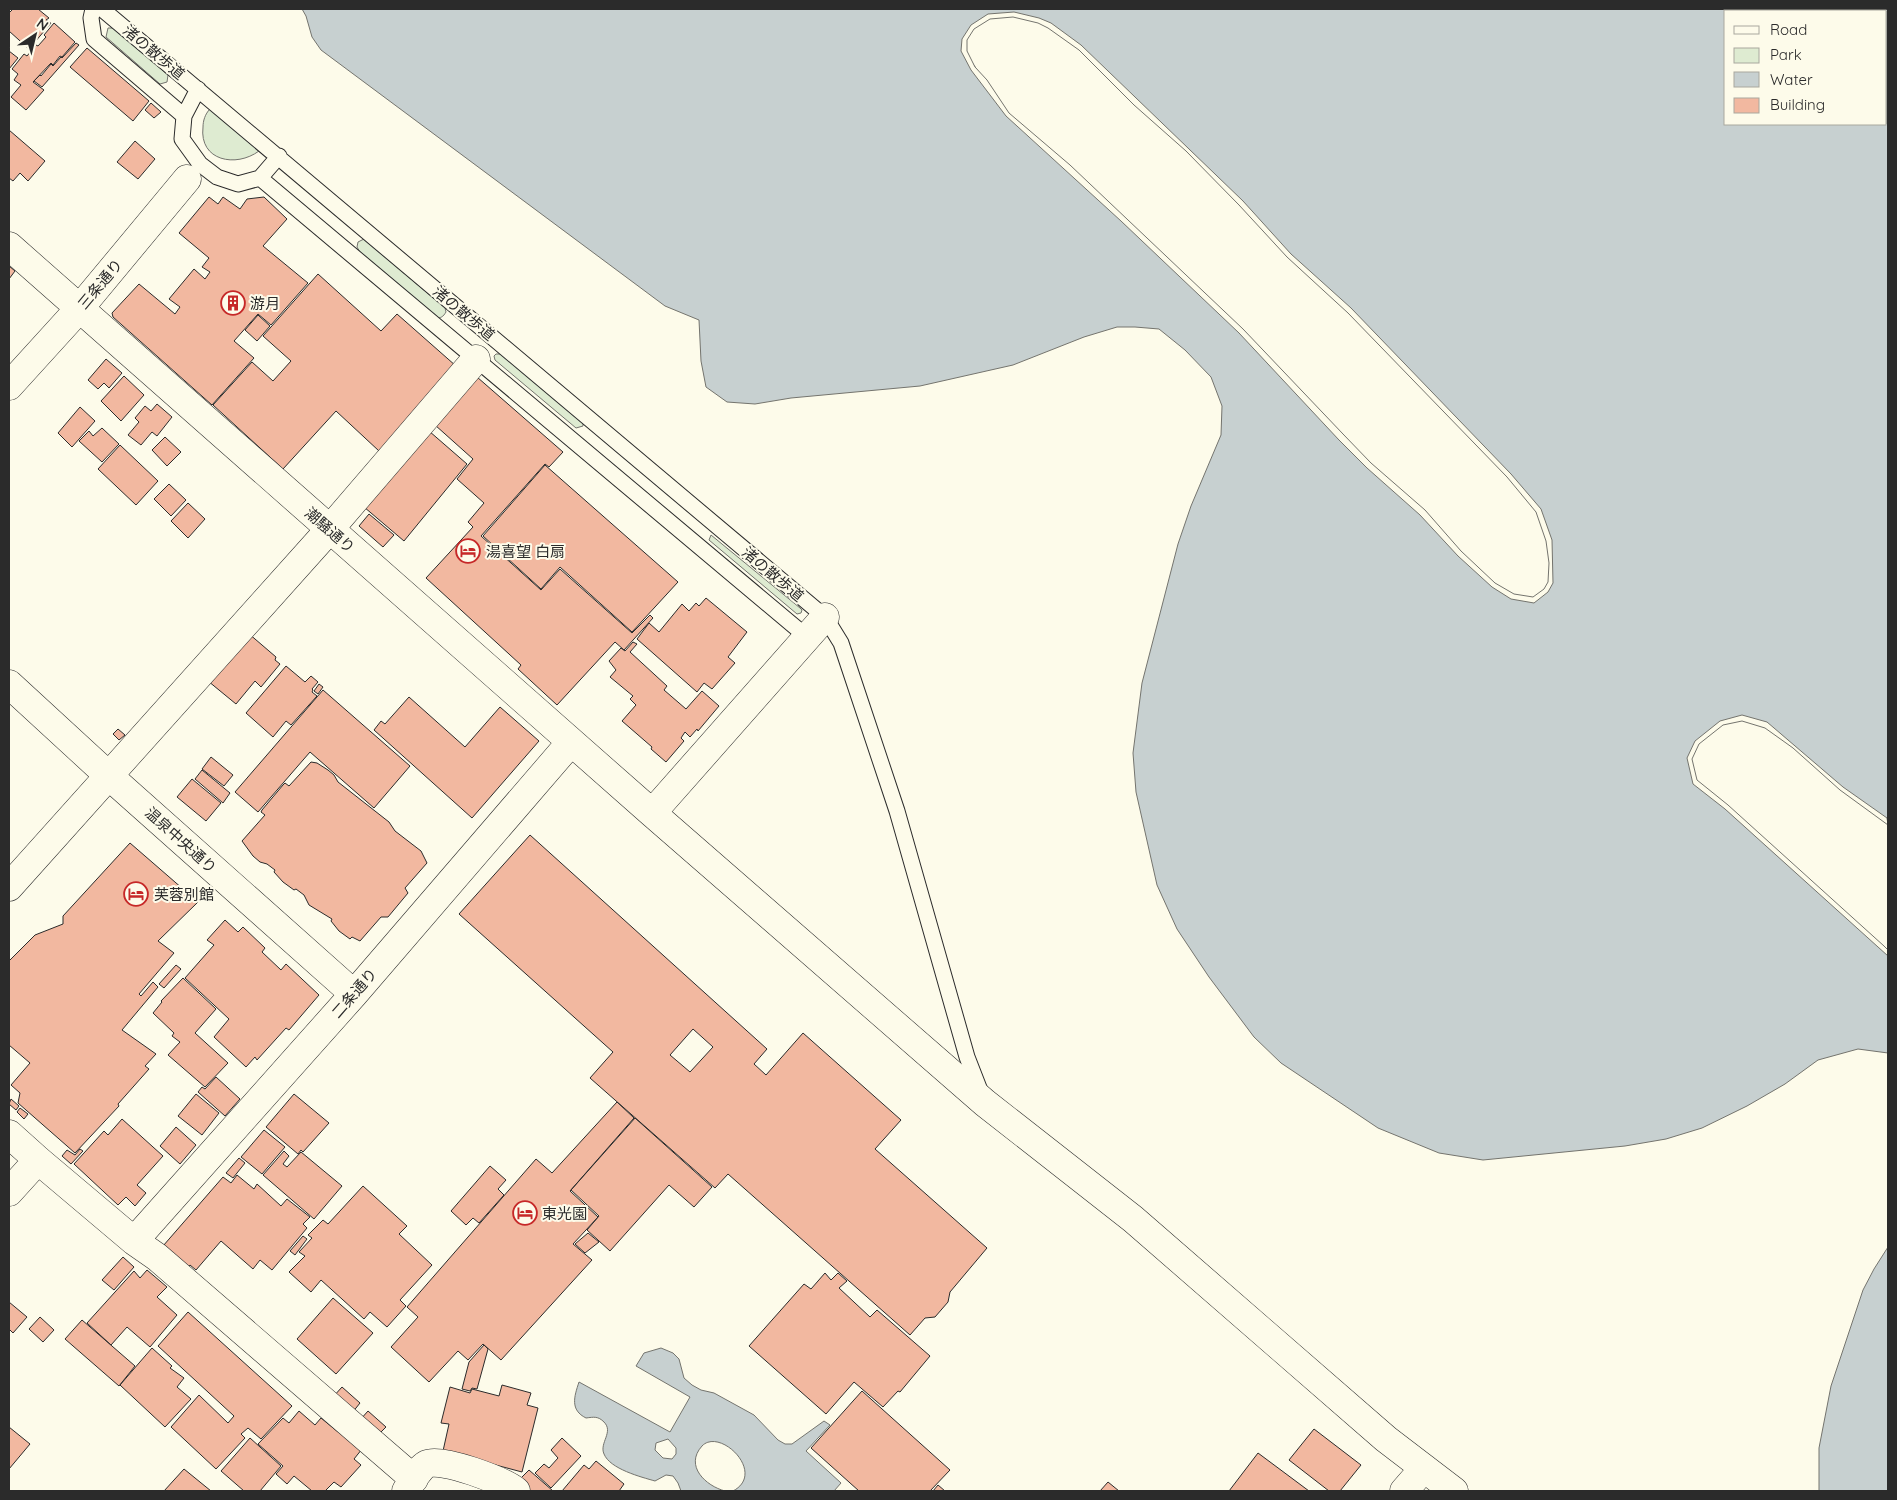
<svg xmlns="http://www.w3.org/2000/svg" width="1897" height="1500" viewBox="0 0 1897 1500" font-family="Quicksand,'Noto Sans JP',sans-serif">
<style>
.green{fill:#deebd1;stroke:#74746e}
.water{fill:#c7d0d0;stroke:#74746e;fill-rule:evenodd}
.pier{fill:#fdfbea;stroke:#74746e;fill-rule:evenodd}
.building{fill:#f2b8a0;stroke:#2b2b2b;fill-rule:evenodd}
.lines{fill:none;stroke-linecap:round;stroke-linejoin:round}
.lane-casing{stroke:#2b2b2b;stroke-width:17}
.street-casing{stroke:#2b2b2b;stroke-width:29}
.secondary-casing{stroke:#2b2b2b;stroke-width:29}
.lane{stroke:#fdfbea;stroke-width:15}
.street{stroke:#fdfbea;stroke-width:28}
.secondary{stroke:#fdfbea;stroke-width:28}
.labels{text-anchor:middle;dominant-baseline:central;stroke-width:4;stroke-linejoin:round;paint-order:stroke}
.street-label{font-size:15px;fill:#2b2b2b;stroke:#fdfbea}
.poi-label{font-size:15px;fill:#2b2b2b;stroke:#fdfbea;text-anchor:start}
</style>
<rect width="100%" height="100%" fill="#fdfbea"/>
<path class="green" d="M108 28H113L168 75 167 82 160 84 106 37Z
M210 109 259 151C236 168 199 161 203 127 203 121 205 114 210 109Z
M364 239 445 308 446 312C443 317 441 318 436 318L361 254 357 247 358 242Z
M496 354H501L583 422V426L576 428 495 360 494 356Z
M711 535 800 608 802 610 801 613 797 614 709 540Z"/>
<path class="water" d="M302 9H1888V822L1842 788 1766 725 1742 718 1722 723 1697 743 1689 758 1695 781 1888 953V1053L1858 1049 1818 1060 1785 1084 1747 1106 1702 1128 1666 1139 1625 1146 1483 1160 1439 1153 1378 1128 1281 1063 1254 1037 1209 977 1177 929 1157 885 1136 792 1133 753 1142 683 1178 544 1191 506 1221 435 1222 406 1211 377 1185 350 1159 329 1135 327H1117L1084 337 1013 365 920 386 791 398 755 404 727 402 706 387 701 361 699 320 665 306 321 50 312 37 306 16ZM1726 11H1886V124H1726ZM1014 14 1050 25 1081 49 1241 203 1289 255 1350 311 1508 475 1538 511 1549 540 1550 583 1546 591 1533 599 1513 596 1494 585 1341 436 1242 331 1008 114 964 51C965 20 987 17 1014 14Z
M1888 1247V1491H1819V1448L1831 1386 1863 1290 1874 1269Z
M661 1348 673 1353 679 1359 684 1378 692 1385 701 1390 714 1393 754 1415 778 1440 785 1444H792L824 1421 830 1425 806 1451 841 1483 834 1491H733C767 1473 720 1427 702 1446 684 1466 706 1486 725 1491H681L678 1483 673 1476 666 1475 655 1481C641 1477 610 1469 604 1454 599 1443 614 1432 604 1422 598 1416 594 1417 586 1418 570 1410 574 1397 579 1382L670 1432 690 1397 636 1366 644 1353ZM668 1439 676 1448V1454L672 1459 663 1458 655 1450 656 1443Z"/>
<path class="pier" d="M1014 12 1039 18 1051 23 1081 45 1243 201 1291 254 1351 308 1511 474 1541 509 1552 540 1553 583 1548 592 1534 603 1511 599 1492 587 1458 556 1420 515 1367 468 1339 440 1239 333 1121 221 1006 116 971 70 961 51 962 39 971 25 988 14ZM1013 17 1038 23 1048 28 1079 50 1134 105 1186 151 1239 205 1287 257 1348 313 1507 477 1536 512 1546 541 1549 563 1548 582 1544 589 1533 597 1514 594 1495 583 1461 551 1425 510 1371 463 1343 434 1243 329 1070 165 1009 113 987 80 975 67 967 51V40L974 29 990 19Z
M1742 715 1767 722 1843 787 1887 818 1888 825 1840 790 1793 748 1765 728 1742 721 1723 725 1699 744 1692 759 1697 780 1728 805 1884 946 1888 950V956L1725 809 1693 784 1687 758 1695 741 1720 721Z"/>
<path class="building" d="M13 9H38L49 18 46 20 51 23 29 49 9 31V13Z
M54 23 75 42 62 57 60 56 53 65 51 63 33 82 44 90 26 110 11 97 21 85 14 80 18 74 12 69 24 54 27 56 36 45 38 46 46 37 44 35Z
M76 43 79 45 42 87 34 81 40 75 41 76 51 64 53 66 61 57 62 58Z
M87 48 149 101 133 121 70 67Z
M9 51 18 58 9 69Z
M151 103 161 112 154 118 145 110Z
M9 130 45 161 28 181 20 173 13 181 9 178Z
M135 141 155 159 138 179 117 162Z
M209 197 218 204 223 197 240 209 247 199 264 197 287 219 263 246 308 283 271 325 258 314 234 341 254 358 212 405 113 317 112 313 139 284 175 314 180 307 169 299 194 269 205 279 210 272 202 267 209 258 179 233Z
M9 266 15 271 9 279Z
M318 274 381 331 397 314 456 366 379 451 336 411 283 469 213 405 252 362 273 381 291 361 263 336Z
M258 315 270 326 257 341 245 330Z
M106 359 122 373 109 388 104 383 98 389 88 380Z
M124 376 144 395 121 421 101 401Z
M477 377 563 452 549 467 545 464 481 536 541 590 560 569 632 633 650 615 653 618 624 650 615 642 557 705 518 669 521 665 426 578 473 527 468 522 484 503 457 479 473 459 435 425Z
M157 404 172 417 157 436 152 432 141 445 128 435 139 422 135 418 145 406 151 411Z
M80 407 95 421 72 447 58 433Z
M102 428 119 444 102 462 79 441 89 431 93 436Z
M429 431 467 464 404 541 364 507Z
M165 437 181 452 167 466 152 450Z
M120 445 158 481 136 505 98 469Z
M545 465 678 582 632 632 560 567 541 589 483 536Z
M169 484 186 500 171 516 154 499Z
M188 503 205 519 188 538 171 521Z
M369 514 394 535 383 547 359 526Z
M706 598 747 632 728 657 735 663 712 689 704 683 697 692 637 639 649 623 659 632 682 604 689 611 696 603 699 606Z
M248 633 276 657 275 660 280 664 261 687 255 681 236 704 208 681Z
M633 642 637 644 630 652 667 686 664 690 686 709 702 691 719 706 698 731 697 729 690 737 685 732 681 738 684 741 666 762 651 749 652 747 622 721 636 705 630 699 633 696 610 677 616 670 609 661 621 648 625 651Z
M286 666 305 682 311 676 318 682 312 689 313 690 312 692 317 696 291 725 286 721 273 737 246 713Z
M319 684 323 687 318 694 314 691Z
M323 690 410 766 374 808 310 752 258 812 235 792Z
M409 697 465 747 500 707 539 741 472 818 374 730 381 721 385 724Z
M118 729 125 735 119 740 113 734Z
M211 757 233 775 224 786 202 769Z
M311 762 317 763 328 770 334 775 338 782 389 822 395 831 421 851 427 863 405 888 408 893 388 917H381L360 941 352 937 350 939 339 931 331 921 332 919 309 905 304 895 296 889 294 890 283 882 274 872 275 870 267 864 260 862 253 856 242 841 265 815 261 812 262 810 283 785 285 783 289 786Z
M202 770 230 793 223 803 195 779Z
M192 779 221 803 206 821 177 797Z
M530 835 767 1049 754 1064 766 1075 803 1033 901 1120 875 1149 987 1248 950 1292 948 1302 935 1317 925 1318 910 1335 728 1174 715 1188 590 1078 613 1052 459 914ZM693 1029 713 1047 690 1072 670 1055Z
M130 843 198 902 158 941 174 953 139 994 141 996 153 982 158 987 122 1030 156 1054 145 1066 149 1069 118 1104 119 1106 75 1153 18 1103 20 1093 11 1085 30 1063 9 1045V961L35 935 63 924V916Z
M225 920 238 932 243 927 265 948 262 952 281 970 286 964 319 995 289 1030 286 1028 257 1060 255 1057 246 1067 214 1037 229 1019 185 978 214 945 207 940Z
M176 965 181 969 164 988 159 984Z
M183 978 216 1009 195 1033 228 1063 205 1087 168 1055 180 1042 172 1036 174 1033 153 1013 162 1002 161 1001Z
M216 1077 240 1099 225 1116 198 1092 202 1087 205 1089Z
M196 1094 219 1113 202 1135 178 1116Z
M294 1094 329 1123 303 1152 301 1150 298 1154 266 1127Z
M11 1099 19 1106 16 1110 9 1104Z
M617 1102 634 1118 570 1191 598 1217 573 1244 592 1260 501 1360 483 1344 468 1360 458 1351 429 1382 391 1347 418 1317 407 1307 536 1159 552 1173Z
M20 1108 28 1114 24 1119 17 1112Z
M635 1118 712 1187 694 1207 669 1185 610 1251 587 1230 599 1216 571 1190Z
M122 1119 163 1156 137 1185 146 1193 135 1206 126 1197 118 1205 74 1164 104 1131 108 1135Z
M176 1127 196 1145 180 1164 160 1146Z
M264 1130 285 1147 262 1174 241 1157Z
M80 1149 83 1151 71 1164 62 1156 67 1150 75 1155Z
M284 1151 289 1156 283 1164 287 1167 301 1152 342 1186 314 1219 263 1175Z
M239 1158 245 1163 233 1178 226 1173Z
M490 1166 506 1180 498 1189 504 1195 479 1223 473 1218 466 1225 451 1211Z
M237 1175 254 1189 257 1184 281 1206 287 1199 310 1217 303 1224 307 1228 272 1270 260 1260 253 1269 221 1241 196 1270 190 1265 188 1268 163 1246 223 1177 231 1183Z
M363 1186 407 1226 399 1234 432 1265 400 1300 406 1306 387 1327 370 1312 364 1319 321 1280 311 1292 289 1272 305 1256 299 1252 312 1238 308 1235 323 1220 328 1224Z
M588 1233 599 1242 585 1253 575 1244Z
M303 1236 307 1239 295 1255 290 1251Z
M123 1257 134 1267 114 1290 102 1280Z
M147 1270 167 1287 157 1297 177 1315 150 1347 127 1327 111 1345 87 1323 134 1271 140 1278Z
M825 1273 831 1280 838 1273 847 1281 839 1288 870 1317 877 1310 930 1356 900 1392 898 1391 883 1407 854 1382 826 1414 749 1346 804 1284 811 1289Z
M333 1298 373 1333 336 1374 297 1339Z
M9 1302 27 1317 13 1333 10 1330 9 1332Z
M188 1312 292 1406 261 1439 248 1428 241 1434 245 1438 216 1469 171 1427 199 1395 228 1423 234 1416 158 1346Z
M40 1317 54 1330 43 1342 29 1329Z
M82 1320 135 1366 119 1386 65 1339Z
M484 1345 488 1349 477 1389 472 1388 470 1391 462 1389 469 1362Z
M152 1348 172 1366 170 1368 184 1378 177 1387 191 1399 165 1427 120 1385Z
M502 1385 531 1393 527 1405 538 1408 522 1472 443 1451 449 1424 441 1423 450 1387 470 1393 472 1389 499 1396Z
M342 1387 360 1403 352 1413 333 1397Z
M862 1391 950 1470 930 1491H859L811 1448Z
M299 1411 315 1425 321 1418 338 1432 340 1430 362 1449 354 1459 361 1465 341 1487 334 1482 325 1491H312L294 1476 287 1484 276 1474 283 1466 258 1444 283 1418 289 1423Z
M368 1411 386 1427 378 1435 360 1420Z
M9 1427 30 1444 9 1469Z
M1314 1429 1361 1465 1340 1491H1329L1289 1460Z
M250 1438 281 1466 260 1491H244L221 1471Z
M562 1438 581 1456 551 1488 535 1473 544 1464 549 1468 558 1458 551 1450Z
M1258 1453 1309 1491H1229Z
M596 1461 624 1484 619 1491H562L584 1465 589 1469Z
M184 1469 211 1491H164Z
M529 1470 553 1491H530L518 1481Z
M1108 1482 1119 1491H1100Z
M938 1485 945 1491H933Z"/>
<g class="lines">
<g class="lane-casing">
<path id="lane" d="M93 9 91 18 94 39 184 116
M102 9 825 617 841 643 897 811 967 1057 981 1093
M198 89 184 116 182 139 200 164 217 177 238 184 260 178 279 156
M260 178 807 637"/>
</g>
<g class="street-casing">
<path id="street" d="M9 246 652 813 985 1103 1133 1219 1386 1439 1454 1491
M9 684 109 776 354 994
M652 813 825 617
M9 887 329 530 476 359
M9 1134 38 1160
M9 1192 38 1160 134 1241 157 1257 414 1479
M134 1241 354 994 571 742
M406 1491C411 1483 419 1468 427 1464 441 1457 504 1481 516 1491
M1404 1491 1424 1468"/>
</g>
<g class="secondary-casing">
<path id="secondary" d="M9 386 79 309 187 179"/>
</g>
<use href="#lane" class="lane"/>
<use href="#street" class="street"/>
<use href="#secondary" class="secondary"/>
</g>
<defs>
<g id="building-ring" transform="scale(1.25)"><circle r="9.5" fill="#fdfbea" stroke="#c62828" stroke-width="1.5"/><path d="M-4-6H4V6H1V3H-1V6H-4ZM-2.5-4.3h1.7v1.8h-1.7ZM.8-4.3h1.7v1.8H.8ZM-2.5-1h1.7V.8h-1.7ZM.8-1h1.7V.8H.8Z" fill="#c62828"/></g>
<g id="hotel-ring" transform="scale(1.25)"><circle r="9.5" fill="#fdfbea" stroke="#c62828" stroke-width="1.5"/><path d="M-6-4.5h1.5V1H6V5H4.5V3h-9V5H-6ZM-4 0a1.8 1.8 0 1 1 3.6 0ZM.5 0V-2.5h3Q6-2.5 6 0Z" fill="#c62828"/></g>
</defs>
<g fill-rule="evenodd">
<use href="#building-ring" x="233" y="303"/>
<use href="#hotel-ring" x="468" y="551"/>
<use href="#hotel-ring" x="136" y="894"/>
<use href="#hotel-ring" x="525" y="1213"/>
</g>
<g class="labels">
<g class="street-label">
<text transform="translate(154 52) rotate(40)">渚の散歩道</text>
<text transform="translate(100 284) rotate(-50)">三条通り</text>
<text transform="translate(464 313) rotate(40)">渚の散歩道</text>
<text transform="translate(330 530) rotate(41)">潮騒通り</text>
<text transform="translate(773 574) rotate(40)">渚の散歩道</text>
<text transform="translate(181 840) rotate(42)">温泉中央通り</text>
<text transform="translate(354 993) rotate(-49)">二条通り</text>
</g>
<g class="poi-label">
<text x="250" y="303">游月</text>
<text x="486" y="551">湯喜望 白扇</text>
<text x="154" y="894">芙蓉別館</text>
<text x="542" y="1213">東光園</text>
</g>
</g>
<rect width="1897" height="1500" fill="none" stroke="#2b2b2b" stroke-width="20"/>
<rect x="1724" y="10" width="162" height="115" fill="#fdfbea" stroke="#a9a89e"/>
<rect x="1734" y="26" width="25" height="8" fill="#fdfbea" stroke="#a9a89e"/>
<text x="1770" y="35" font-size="15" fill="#2b2b2b">Road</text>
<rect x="1734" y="48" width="25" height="15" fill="#deebd1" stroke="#a9a89e"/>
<text x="1770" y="60" font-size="15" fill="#2b2b2b">Park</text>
<rect x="1734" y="72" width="25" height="15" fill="#c7d0d0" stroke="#a9a89e"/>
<text x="1770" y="85" font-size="15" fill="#2b2b2b">Water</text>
<rect x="1734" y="98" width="25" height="15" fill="#f2b8a0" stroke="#a9a89e"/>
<text x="1770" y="110" font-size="15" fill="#2b2b2b">Building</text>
<g transform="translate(35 35) rotate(35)" stroke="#fdfbea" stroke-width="4" paint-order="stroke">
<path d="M0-4L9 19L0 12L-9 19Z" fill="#2b2b2b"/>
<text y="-8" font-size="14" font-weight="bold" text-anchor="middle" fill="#2b2b2b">N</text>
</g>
</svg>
